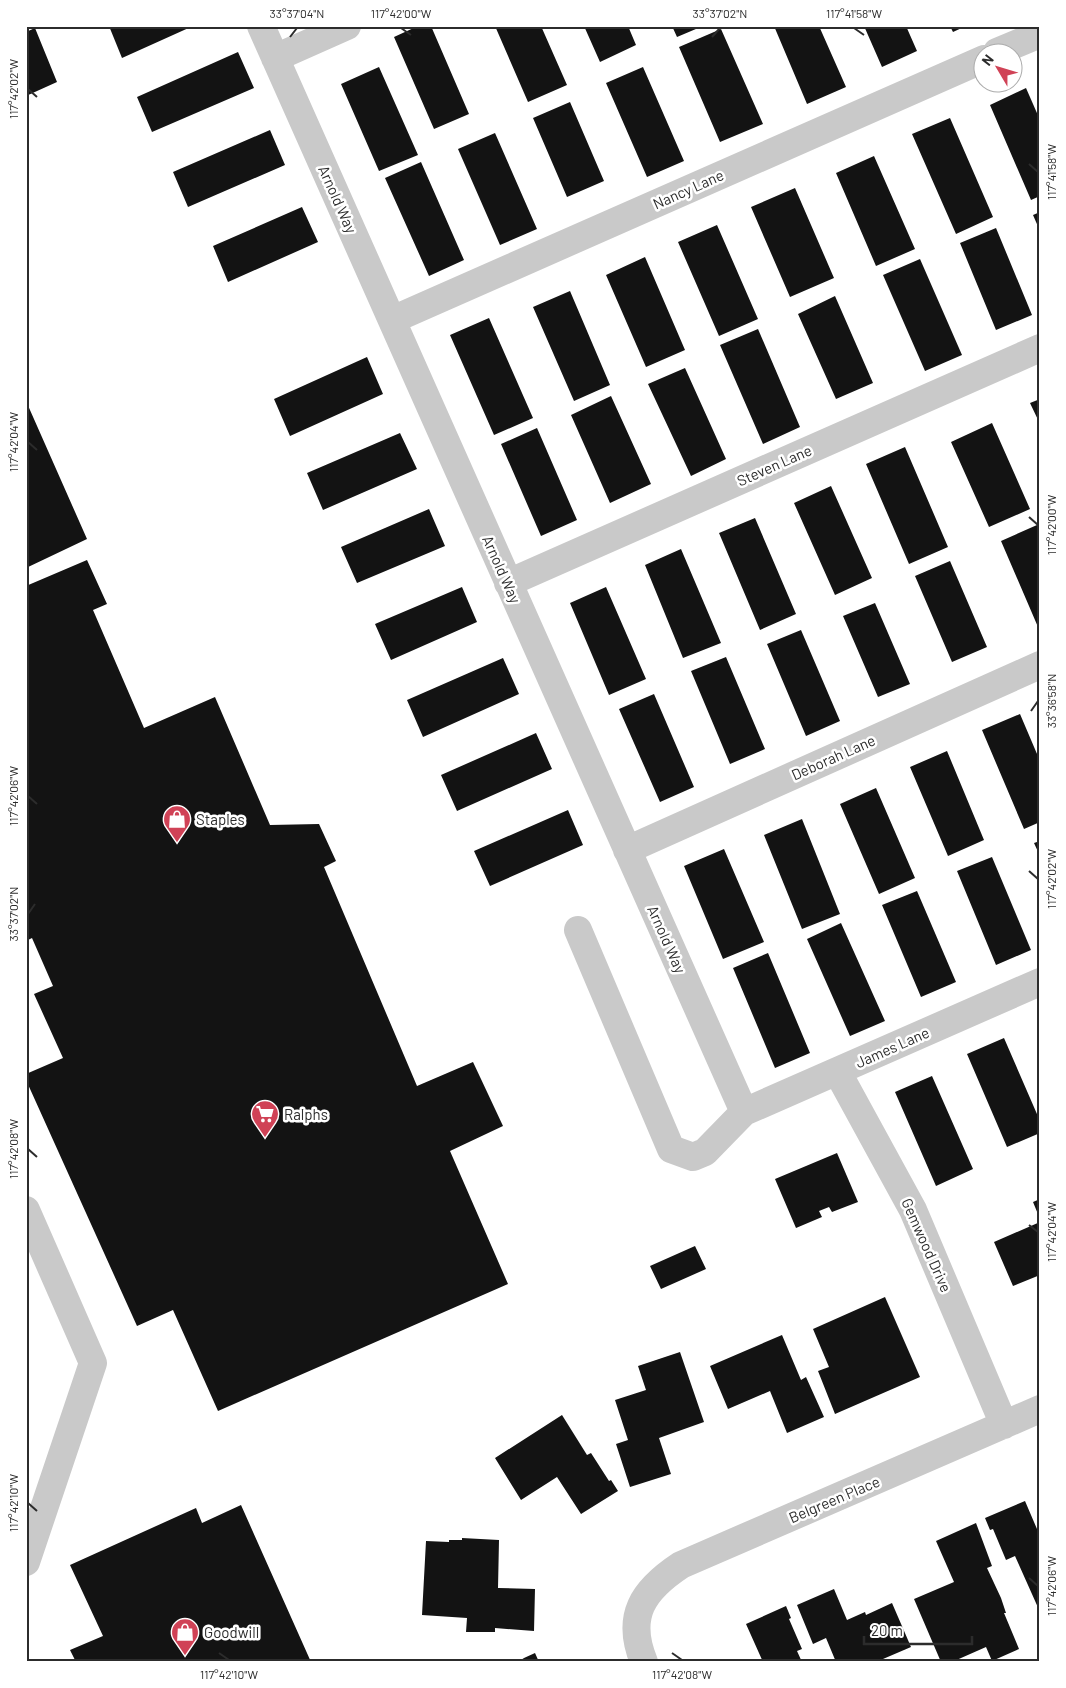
<svg xmlns="http://www.w3.org/2000/svg" width="1066" height="1688" viewBox="0 0 1066 1688" font-family="Barlow,sans-serif">
<style>
.building{fill:#131313}
.lines{fill:none;stroke-linecap:round;stroke-linejoin:round}
.minor{stroke:#c9c9c9;stroke-width:28}
.ticks{fill:none;stroke:#2c2c2c;stroke-width:2}
.labels{text-anchor:middle;dominant-baseline:central;stroke-width:5;stroke-linejoin:round;paint-order:stroke}
.street-label{font-size:15px;fill:#2c2c2c;stroke:#fff}
.poi-label{font-size:15px;fill:#2c2c2c;stroke:#fff;text-anchor:start}
.neatline{fill:none;stroke:#2c2c2c;stroke-width:2}
.ticks-label{font-size:12px;text-anchor:middle;fill:#2c2c2c}
</style>
<rect width="100%" height="100%" fill="#fff"/>
<path class="building" d="M109 26H193L122 58Z
M418 26H431L469 114 434 129 394 37Z
M495 26H541L567 85 528 102Z
M584 26H628L636 45 600 62Z
M672 26H703L677 37Z
M774 26H819L846 87 807 104Z
M864 26H906L917 51 882 67Z
M950 26H966L953 32Z
M35 28 57 82 26 96V32Z
M721 29 763 124 720 142 679 47Z
M238 52 254 88 152 132 137 97Z
M379 67 418 155 379 171 341 84Z
M643 67 684 161 647 177 606 83Z
M1026 88 1040 120V196L1031 200 990 105Z
M570 102 604 181 567 197 533 118Z
M950 118 993 217 956 234 912 134Z
M270 130 285 165 188 207 173 172Z
M495 133 537 229 500 245 458 149Z
M874 156 915 249 876 266 836 173Z
M421 162 464 260 429 276 385 178Z
M795 188 834 278 790 297 751 207Z
M302 207 318 242 228 282 213 246Z
M1040 212V231L1033 215Z
M717 225 758 319 719 336 678 242Z
M996 228 1032 315 996 330 960 243Z
M645 257 685 350 646 367 606 275Z
M920 259 962 355 925 371 883 275Z
M570 291 610 385 574 401 533 307Z
M835 296 873 383 836 399 798 314Z
M489 318 533 418 494 435 450 335Z
M758 329 800 427 763 444 720 345Z
M367 357 383 394 290 436 274 399Z
M685 368 726 459 691 476 648 384Z
M611 396 651 484 610 503 571 415Z
M1040 399V424L1030 403Z
M26 401 87 539 26 568Z
M992 423 1030 509 989 527 951 442Z
M537 428 577 520 541 536 501 444Z
M400 433 417 469 323 510 307 473Z
M905 447 948 547 909 564 866 464Z
M831 486 872 578 835 595 794 503Z
M429 509 445 546 357 583 341 547Z
M755 518 796 614 760 630 719 533Z
M1037 525 1040 532V626L1038 627 1001 541Z
M681 549 721 643 683 658 645 565Z
M87 560 107 604 93 610 144 728 215 697 270 825 319 824 336 861 324 867 417 1086 473 1062 503 1126 450 1151 508 1284 218 1411 173 1310 137 1326 26 1080V1074L63 1058 34 994 53 986 32 938 28 940 26 937V586Z
M950 561 987 647 952 662 915 576Z
M462 587 477 622 391 660 375 624Z
M606 587 646 679 609 695 570 603Z
M875 603 910 684 878 697 843 616Z
M801 630 840 721 806 736 767 644Z
M726 657 765 749 730 764 691 671Z
M503 658 519 694 423 737 407 700Z
M654 694 694 787 660 802 619 709Z
M1020 714 1040 761V822L1024 829 982 730Z
M536 733 552 769 457 811 441 775Z
M947 751 984 840 948 856 910 767Z
M876 788 915 878 879 894 840 804Z
M568 810 583 845 490 886 474 851Z
M802 819 840 914 802 929 764 835Z
M1040 841V856L1034 843Z
M724 849 764 942 723 959 684 866Z
M992 857 1031 950 996 965 957 871Z
M917 891 956 982 921 997 882 905Z
M841 923 885 1021 850 1036 807 939Z
M768 953 810 1053 775 1068 733 968Z
M1004 1038 1040 1121V1133L1007 1147 967 1054Z
M932 1076 973 1169 936 1186 895 1092Z
M837 1153 858 1202 832 1212 829 1207 819 1211 822 1217 796 1228 775 1179Z
M1040 1199V1219L1033 1202Z
M1040 1222V1275L1013 1286 994 1242Z
M695 1246 706 1269 661 1289 650 1266Z
M885 1297 920 1377 835 1414 818 1371 829 1367 813 1329Z
M782 1335 801 1380 806 1377 824 1417 787 1433 770 1391 728 1409 710 1366Z
M680 1352 704 1422 659 1438 671 1474 630 1487 616 1444 628 1440 615 1400 646 1390 638 1366Z
M562 1415 587 1455 591 1453 609 1481 611 1480 618 1491 581 1514 557 1477 521 1500 495 1458Z
M1025 1501 1040 1536V1612L1015 1556 1006 1560 993 1529 990 1530 985 1518Z
M241 1505 311 1662H76L70 1650 103 1636 70 1565 196 1508 202 1523Z
M976 1523 992 1566 987 1568 1001 1598 1006 1613H1004L1019 1649 992 1661 986 1647 952 1662H941L914 1599 954 1582 936 1541Z
M462 1538 499 1540 498 1588 535 1589 534 1631 495 1628V1632H466L467 1618 422 1615 426 1541 449 1542V1540H462Z
M834 1589 847 1620 865 1612 866 1615 892 1603 911 1647 876 1662H836L826 1638 813 1644 797 1605Z
M786 1606 791 1618 789 1619 802 1649 797 1651 802 1662H763L746 1624Z
M535 1653 539 1662H518L524 1658Z"/>
<g class="lines">
<path class="minor" d="M261 26 744 1112
M997 52 1040 34
M275 58 347 26
M392 320 984 59
M508 583 1040 348
M627 850 1040 665
M578 930 671 1149 693 1157 705 1152 744 1112 1040 982
M837 1071 913 1210 1004 1425
M26 1210 93 1363 26 1562
M644 1662C625 1616 643 1590 681 1565L1040 1409"/>
</g>
<path class="ticks" d="M401 28 411 35M854 28 864 35M290 37 297 28M712 37 720 28M28 89 37 97M1029 164 1038 172M28 442 37 450M1029 517 1038 525M1031 711 1038 701M28 796 37 804M1029 871 1038 879M28 914 35 904M28 1149 37 1157M1029 1225 1038 1232M28 1503 37 1511M1029 1578 1038 1586M219 1653 229 1660M672 1653 682 1660"/>
<defs>
<g id="shop-pin" transform="scale(1.4375)"><path d="M0 17L-7.5 6A9.5 9.5 0 1 1 7.5 6Z" fill="#d04256" stroke="#fff"/><path d="M-5-2.5h2.3a2.7 3.5 0 0 1 5.4 0H5L5.5 6h-11ZM-1.5-2.5h3a1.5 2.3 0 0 0-3 0Z" fill="#fff"/></g>
<g id="supermarket-pin" transform="scale(1.4375)"><path d="M0 17L-7.5 6A9.5 9.5 0 1 1 7.5 6Z" fill="#d04256" stroke="#fff"/><path d="M-6-5.5h2.5l.6 2H6L4.5 2H-2.5L-4.4-4H-6ZM-1.5 3.2a1.3 1.3 0 1 0 .1 0ZM3 3.2a1.3 1.3 0 1 0 .1 0Z" fill="#fff"/></g>
</defs>
<g fill-rule="evenodd">
<use href="#shop-pin" x="177" y="819"/>
<use href="#supermarket-pin" x="265" y="1114"/>
<use href="#shop-pin" x="185" y="1632"/>
</g>
<g class="labels">
<g class="street-label">
<text transform="translate(688 189) rotate(-24)">Nancy Lane</text>
<text transform="translate(338 199) rotate(66)">Arnold Way</text>
<text transform="translate(774 465) rotate(-24)">Steven Lane</text>
<text transform="translate(502 569) rotate(66)">Arnold Way</text>
<text transform="translate(833 757) rotate(-24)">Deborah Lane</text>
<text transform="translate(667 939) rotate(66)">Arnold Way</text>
<text transform="translate(892 1047) rotate(-24)">James Lane</text>
<text transform="translate(927 1245) rotate(66)">Gemwood Drive</text>
<text transform="translate(834 1499) rotate(-23)">Belgreen Place</text>
</g>
<g class="poi-label">
<text x="196" y="819">Staples</text>
<text x="284" y="1114">Ralphs</text>
<text x="204" y="1632">Goodwill</text>
</g>
</g>
<rect width="1066" height="1688" fill="none" stroke="#ffffff" stroke-width="55"/>
<g transform="translate(998 68) rotate(308)"><circle r="24" fill="#ffffff" stroke="#ababab"/>
<path d="M0-4L9 19L0 12L-9 19Z" fill="#d04256"/>
<text y="-8" font-size="14" font-weight="bold" text-anchor="middle" fill="#2c2c2c">N</text>
</g>
<path d="M864 1636v8h108v-8" fill="none" stroke="#2c2c2c" stroke-width="2.5"/>
<text x="871" y="1636" font-size="15" fill="#2c2c2c" stroke="#ffffff" stroke-width="4" paint-order="stroke">20 m</text>
<rect x="28" y="28" width="1010" height="1632" class="neatline"/>
<g class="ticks-label">
<text x="297" y="18">33°37'04"N</text>
<text x="401" y="18">117°42'00"W</text>
<text x="720" y="18">33°37'02"N</text>
<text x="854" y="18">117°41'58"W</text>
<text transform="translate(14 89) rotate(-90)" y="4">117°42'02"W</text>
<text transform="translate(1052 172) rotate(-90)" y="4">117°41'58"W</text>
<text transform="translate(14 442) rotate(-90)" y="4">117°42'04"W</text>
<text transform="translate(1052 525) rotate(-90)" y="4">117°42'00"W</text>
<text transform="translate(1052 701) rotate(-90)" y="4">33°36'58"N</text>
<text transform="translate(14 796) rotate(-90)" y="4">117°42'06"W</text>
<text transform="translate(1052 879) rotate(-90)" y="4">117°42'02"W</text>
<text transform="translate(14 914) rotate(-90)" y="4">33°37'02"N</text>
<text transform="translate(14 1149) rotate(-90)" y="4">117°42'08"W</text>
<text transform="translate(1052 1232) rotate(-90)" y="4">117°42'04"W</text>
<text transform="translate(14 1503) rotate(-90)" y="4">117°42'10"W</text>
<text transform="translate(1052 1586) rotate(-90)" y="4">117°42'06"W</text>
<text x="229" y="1679">117°42'10"W</text>
<text x="682" y="1679">117°42'08"W</text>
</g>
</svg>
